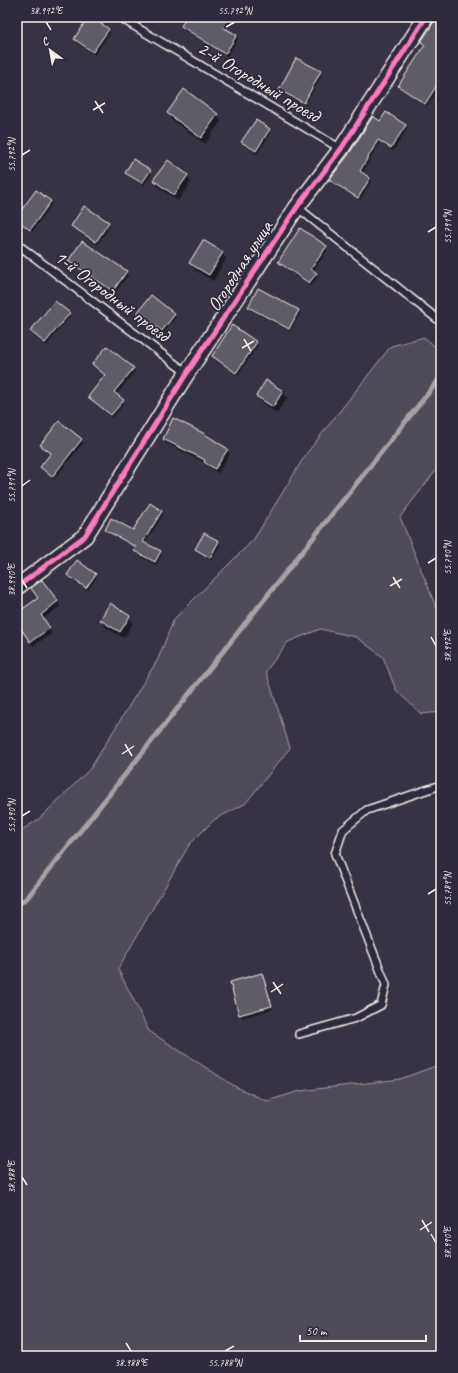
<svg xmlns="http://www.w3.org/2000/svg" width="458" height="1373" viewBox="0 0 458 1373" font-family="Caveat,sans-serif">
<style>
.green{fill:#504b59;stroke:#a29ea0}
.shadow{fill:#0007}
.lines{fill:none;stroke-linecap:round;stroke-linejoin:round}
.stream{stroke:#a6a2a4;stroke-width:5}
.building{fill:#5f5c67;stroke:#f4f1e8}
.service-casing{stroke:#f4f1e8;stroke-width:10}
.minor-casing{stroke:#f4f1e8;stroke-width:18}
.service{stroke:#2f2a3d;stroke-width:7}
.minor{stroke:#2f2a3d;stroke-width:15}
.cycleway-casing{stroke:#2f2a3d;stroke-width:8}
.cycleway{stroke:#fd7abc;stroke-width:5}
.ticks{fill:none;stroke:#f4f1e8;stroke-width:1.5}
.labels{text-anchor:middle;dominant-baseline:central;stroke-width:3.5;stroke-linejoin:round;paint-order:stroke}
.street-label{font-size:19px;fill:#f4f1e8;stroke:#2f2a3d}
.neatline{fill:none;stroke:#f4f1e8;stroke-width:1.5}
.ticks-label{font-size:10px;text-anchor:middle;fill:#f4f1e8}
</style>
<rect width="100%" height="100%" fill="#373244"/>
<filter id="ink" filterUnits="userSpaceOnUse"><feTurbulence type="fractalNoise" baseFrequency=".025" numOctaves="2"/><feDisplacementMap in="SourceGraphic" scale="8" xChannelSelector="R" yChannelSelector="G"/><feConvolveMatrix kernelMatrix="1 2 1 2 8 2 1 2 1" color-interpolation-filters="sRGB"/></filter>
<g filter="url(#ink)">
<path class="green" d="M424 337 441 352V464L400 517 436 607 441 611V712L421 714 396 690 383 657 356 637 320 629 288 642 266 671 290 748 245 804 215 819 189 845 118 969 149 1031 236 1087 267 1101 300 1091 400 1079 441 1064V1356H17V833L39 819 90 769 158 659 174 619 254 539 306 454 391 346Z"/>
<path class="shadow" d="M188 17H233L225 29 236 36 238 39 227 56 184 29 182 26Z
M441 22V84L427 106 401 89 399 86 425 46 422 42Z
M108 29 110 32 95 55 76 42 75 39Z
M320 72 322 75 305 105 282 93 281 90Z
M168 113 217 114 221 121 205 144 172 120Z
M386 113 406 126 407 129 393 151 380 142 362 174 368 178 357 198 332 183 330 180 380 122Z
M269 130 271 133 257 154 244 145 242 142Z
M150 171 152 174 144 185 128 176 126 173Z
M187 176 191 182 178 201 158 187 155 180Z
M370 180 371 181 360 200 358 199Z
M50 201 52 204 32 232 18 222 17 218Z
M85 207 108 223 110 226 97 245 74 229 72 226Z
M326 247 328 250 313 271 318 277 311 286 281 265 279 262Z
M222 253 226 259 213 281 194 269 190 263Z
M69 261 126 272 128 275 115 293 71 264Z
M249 307 298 311 300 314 290 331 251 310Z
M69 313 70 316 47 345 33 334 31 331Z
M139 313 174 314 176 317 163 334 140 316Z
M256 342 258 345 238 375 214 359 213 356Z
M107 347 134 369 135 372 116 395 124 403 113 418 91 400 89 397 106 376 93 364Z
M267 381 283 392 287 398 277 413 261 402 258 396Z
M164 439 227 450 230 454 218 473 207 466 205 463 166 443Z
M81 440 83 443 54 479 43 470 41 467 51 454 41 445Z
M150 505 162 512 163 515 145 544 160 552 162 555 156 565 137 554 135 551 137 548 108 533 106 530 134 532Z
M205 535 219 542 220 545 212 560 198 552 196 549Z
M95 574 97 577 88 590 69 578 68 575Z
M42 581 60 606 43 619 52 633 33 646 17 623V614L39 598Z
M129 616 133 623 124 638 105 627 101 620Z
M262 974 273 1009 242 1018 231 983Z"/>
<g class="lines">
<path class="stream" d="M17 905 27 898 441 377"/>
</g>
<path class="building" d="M88 17H91L109 29 93 52 74 39Z
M186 17H230L223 27 237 35 225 54 181 26Z
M437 17H441V79L425 104 398 86 425 45 421 42Z
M296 58 321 71 304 103 279 90Z
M184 89 218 114 201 138 167 113Z
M386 112 406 125 391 148 378 140 360 171 370 178 358 198 329 180 349 154 373 116 380 121Z
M256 120 270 129 256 151 241 142Z
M133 159 151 170 142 183 125 173Z
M168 160 188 175 174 195 153 180Z
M36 190 51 201 30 230 17 220V216Z
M84 206 109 222 96 242 71 226Z
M300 228 327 246 311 269 317 273 309 283 278 262Z
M203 240 223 252 209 275 189 263Z
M82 241 127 271 113 291 68 261Z
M258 288 299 310 289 329 248 307Z
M151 295 175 314 162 331 137 313Z
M55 301 70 313 45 343 30 331Z
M232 325 257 342 236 373 212 356Z
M107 346 134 368 114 392 124 400 111 415 88 397 105 375 92 364Z
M266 380 283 391 273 407 256 396Z
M173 418 203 433 228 449 215 469 204 462 205 460 163 439Z
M59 421 82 439 52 477 40 467 51 453 40 445Z
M150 503 162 511 143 542 161 551 155 562 134 551 136 547 105 530 111 518 133 530Z
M204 533 219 541 210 558 195 549Z
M77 560 96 574 86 588 67 575Z
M42 580 58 601 41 615 50 628 30 642 17 623V613L38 598 31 588Z
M110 603 130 616 120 632 100 620Z
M262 973 272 1006 239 1015 230 982Z"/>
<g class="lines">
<g class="service-casing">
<path id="service" d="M119 17 341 149
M297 207 441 322
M17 244 187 373
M299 1034 356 1018 381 1005 386 985 335 854 343 830 367 810 441 785"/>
</g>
<g class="minor-casing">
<path id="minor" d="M17 587 85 536 187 373 297 207 341 149 426 17"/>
</g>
<use href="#service" class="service"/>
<use href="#minor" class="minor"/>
<g class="cycleway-casing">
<path id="cycleway" d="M17 587 85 536 187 373 297 207 341 149 426 17"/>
</g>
<use href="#cycleway" class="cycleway"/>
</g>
</g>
<path class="ticks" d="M46 22 51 30M226 27 235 22M95 101 103 113M93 110 105 103M22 155 30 150M428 232 436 227M244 339 251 351M242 348 254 341M22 486 30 480M428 563 436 558M393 577 400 588M22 580 27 588M390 586 402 579M431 637 436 646M125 744 132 756M122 754 134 746M22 816 30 811M428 894 436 889M273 982 281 994M271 992 283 984M22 1177 27 1185M422 1220 429 1232M420 1230 432 1222M431 1234 436 1243M126 1343 131 1351M225 1351 234 1346"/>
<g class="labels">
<g class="street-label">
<text transform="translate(259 82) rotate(31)">2-й Огородный проезд</text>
<text transform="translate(240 266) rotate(-57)">Огородная улица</text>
<text transform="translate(112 296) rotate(37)">1-й Огородный проезд</text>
</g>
</g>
<rect width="458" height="1373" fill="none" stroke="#2f2a3d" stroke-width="44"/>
<g transform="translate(50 50) rotate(328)" stroke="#2f2a3d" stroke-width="3" paint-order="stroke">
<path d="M0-3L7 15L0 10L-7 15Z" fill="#f4f1e8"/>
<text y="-6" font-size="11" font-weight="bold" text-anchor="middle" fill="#f4f1e8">С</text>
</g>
<path d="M300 1335v6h126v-6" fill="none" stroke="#f4f1e8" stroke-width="2"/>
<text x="306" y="1335" font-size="12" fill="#f4f1e8" stroke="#2f2a3d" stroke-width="3" paint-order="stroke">50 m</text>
<rect x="22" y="22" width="414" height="1329" class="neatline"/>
<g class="ticks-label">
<text x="46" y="14">38.992°E</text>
<text x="235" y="14">55.792°N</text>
<text transform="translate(11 155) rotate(-90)" y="4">55.792°N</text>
<text transform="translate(447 227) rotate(-90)" y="4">55.791°N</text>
<text transform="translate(11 486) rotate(-90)" y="4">55.791°N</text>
<text transform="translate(447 558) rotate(-90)" y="4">55.790°N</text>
<text transform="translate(11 580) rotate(-90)" y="4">38.990°E</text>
<text transform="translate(447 646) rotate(-90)" y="4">38.992°E</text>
<text transform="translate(11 816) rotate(-90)" y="4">55.790°N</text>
<text transform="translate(447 889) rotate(-90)" y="4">55.789°N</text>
<text transform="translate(11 1177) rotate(-90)" y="4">38.988°E</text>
<text transform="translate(447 1243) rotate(-90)" y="4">38.990°E</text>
<text x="131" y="1366">38.988°E</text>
<text x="225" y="1366">55.788°N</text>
</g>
</svg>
